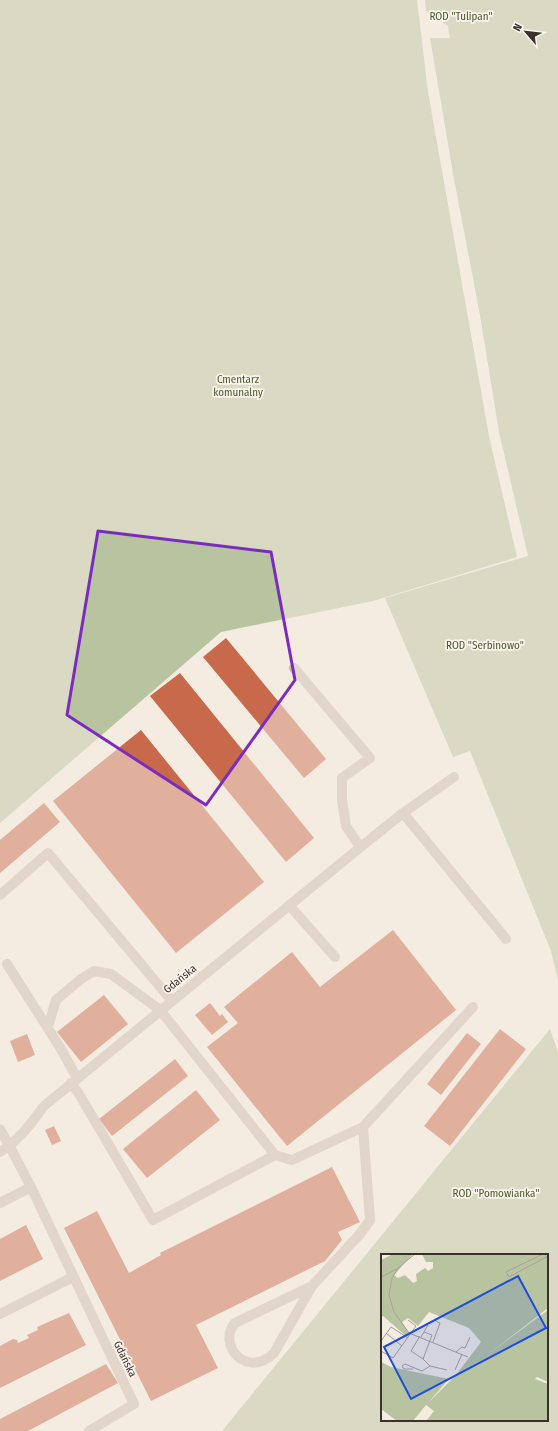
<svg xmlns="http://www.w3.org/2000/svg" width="558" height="1431" viewBox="0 0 558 1431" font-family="'Fira Sans Condensed',sans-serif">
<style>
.green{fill:#b8c4a0;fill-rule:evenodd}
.building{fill:#c8694b}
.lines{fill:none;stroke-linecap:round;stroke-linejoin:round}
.lane{stroke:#cdbbac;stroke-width:10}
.street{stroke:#cdbbac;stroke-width:10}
.marked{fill:none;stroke:#7b2cbf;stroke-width:3;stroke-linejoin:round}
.labels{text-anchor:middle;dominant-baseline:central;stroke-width:3.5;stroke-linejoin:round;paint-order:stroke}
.park-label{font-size:11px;fill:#4a5a2e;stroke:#fbf5ee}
.street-label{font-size:11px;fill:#3b302b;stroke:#fbf5ee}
.inset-road{fill:none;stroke:#aaa098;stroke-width:1}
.view{fill:#1d4ed8;fill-opacity:0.15;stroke:#1d4ed8;stroke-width:2}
.inset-edge{fill:none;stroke:#3b302b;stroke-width:2}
</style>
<rect width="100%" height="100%" fill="#f4ebe1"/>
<path class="green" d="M0 0H417L428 92 489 436 517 557 373 601 221 632 0 823Z
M425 0H558V980L551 951 470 751 453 757 385 598 528 556 499 432 480 315 454 179 430 38H450L448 26 426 11Z
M550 1029 558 1052V1431H222ZM382 1255H547V1420H382Z"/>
<path class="building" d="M226 638 326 759 304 778 203 657Z
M180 673 314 838 286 862 150 696Z
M141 730 264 882 176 953 53 801Z
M44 803 60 822 0 873V840Z
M393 930 456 1010 287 1146 207 1047 238 1023 224 1007 292 952 320 987Z
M104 995 128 1024 81 1062 57 1032Z
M210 1003 220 1016 222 1014 228 1022 212 1035 195 1015Z
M500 1029 526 1049 450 1146 424 1126Z
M467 1033 481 1044 441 1095 427 1084Z
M27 1034 35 1055 18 1062 10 1041Z
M175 1059 188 1076 112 1136 99 1119Z
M196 1090 220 1120 147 1178 123 1149Z
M54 1126 61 1141 52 1145 45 1130Z
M332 1167 360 1222 338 1232 342 1240 325 1261 196 1325 218 1368 151 1401 64 1228 97 1211 129 1273 161 1255 160 1253Z
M26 1225 43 1259 0 1281V1239Z
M69 1313 86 1345 0 1388V1346L13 1339 17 1340 18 1343 29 1338 27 1335 38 1330 37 1327Z
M106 1364 118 1383 28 1431H0V1419Z"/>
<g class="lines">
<path class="lane" d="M294 668 370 758 342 778V800L346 826 360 847
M403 813 506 939
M373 837 403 813 454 777
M0 895 48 853 172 1001
M289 905 335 957
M7 964 61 1049 77 1078
M48 1027 56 1000 81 979 94 971 111 974 160 1010 275 1155 153 1220 79 1094 71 1083
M0 1129 10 1147
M275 1155 292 1160 363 1127 473 1007
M312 1286 274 1353C246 1380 217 1344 235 1323L312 1286 360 1234 370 1220 363 1127"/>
<path class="street" d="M10 1147 31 1187 134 1404 89 1431
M0 1152C19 1141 31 1123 44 1106L373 837
M0 1203 31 1187
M0 1314 73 1277"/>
</g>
<path d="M0 0H558V1431H0ZM98 531 271 552 295 680 206 805 67 715Z" fill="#f4ebe1" fill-opacity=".55" fill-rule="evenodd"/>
<path class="marked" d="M98 531 271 552 295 680 206 805 67 715Z"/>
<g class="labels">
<g class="park-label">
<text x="461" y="16">ROD "Tulipan"</text>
<text x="238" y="379">Cmentarz<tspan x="238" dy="13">komunalny</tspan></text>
<text x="485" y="645">ROD "Serbinowo"</text>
<text x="496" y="1193">ROD "Pomowianka"</text>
</g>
<g class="street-label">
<text transform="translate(180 979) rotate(-39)">Gdańska</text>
<text transform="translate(125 1359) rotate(64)">Gdańska</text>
</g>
</g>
<g transform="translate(381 1254)">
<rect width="167" height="167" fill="#f4ebe1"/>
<path d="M12 0H32L13 21 17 24 24 21 32 29 36 27 35 20 44 14 47 17 52 14V8H45L41 0H167V54L110 98 167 56V128L156 123 154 125 167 130V167H45L53 157 45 151 32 167H16L0 155V108L10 113 68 125 46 150 75 121 100 88 88 74 48 58 37 72 27 64 21 68 28 79 25 82 2 62 0 63V6Z" fill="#b8c4a0"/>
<path class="inset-road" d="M34 0 18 13 11 24 8 41 13 58 28 79 87 103M162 0 125 18 128 23 167 2M0 23 16 15M5 79 21 92M39 82 30 97 42 105 51 81 43 78M40 83 47 71M0 87 10 73 27 84M52 88 59 69 53 66M0 97 12 104 35 72 27 66M75 98 81 93 84 94 89 83M42 105 49 112 66 116M32 115H23L21 112 24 110 41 117 49 112M74 116 81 100"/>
<path class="view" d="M137 22 165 74 30 145 3 93Z"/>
<rect width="167" height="167" class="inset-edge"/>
</g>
<g transform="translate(526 32) rotate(298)" stroke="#fbf5ee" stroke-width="3" paint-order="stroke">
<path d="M0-3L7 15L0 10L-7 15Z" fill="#3b302b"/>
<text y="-6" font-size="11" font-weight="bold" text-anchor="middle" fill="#3b302b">N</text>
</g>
</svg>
